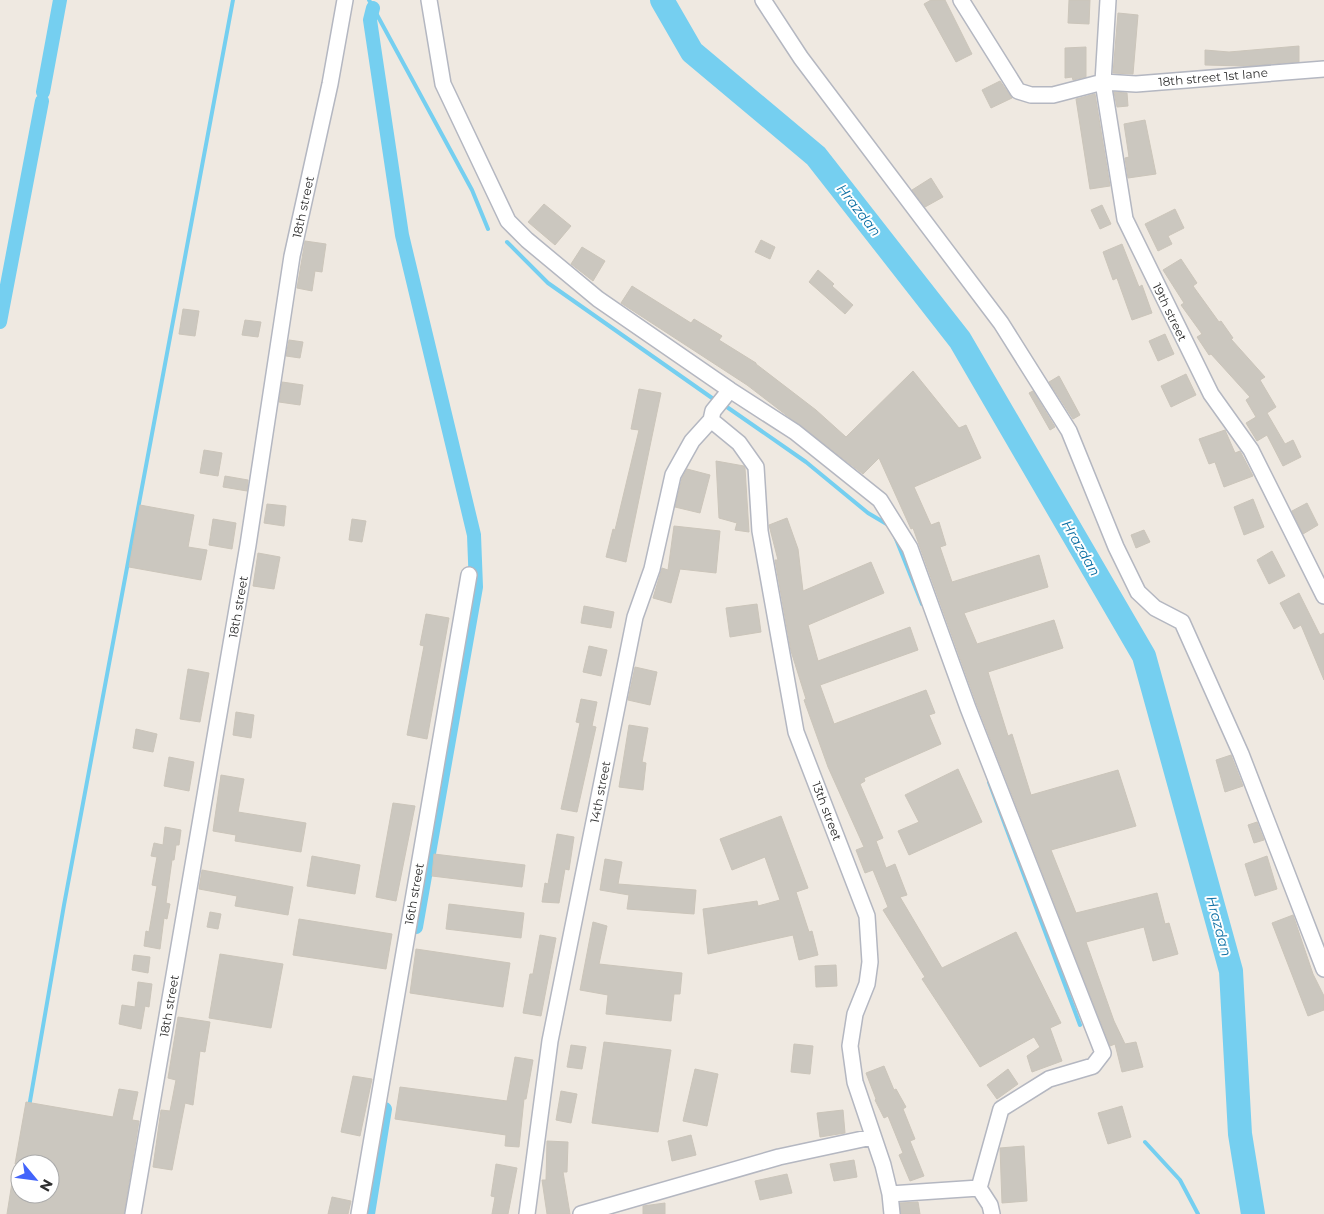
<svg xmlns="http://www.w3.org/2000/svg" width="1324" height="1214" viewBox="0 0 1324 1214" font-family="Montserrat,sans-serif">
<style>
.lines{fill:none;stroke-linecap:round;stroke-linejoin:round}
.stream{stroke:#75cff0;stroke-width:4}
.canal{stroke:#75cff0;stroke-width:14}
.river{stroke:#75cff0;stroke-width:24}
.building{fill:#cbc7bf;stroke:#cbc5ba}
.minor-casing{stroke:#b4b7c1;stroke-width:18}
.minor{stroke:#fff;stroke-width:15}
.labels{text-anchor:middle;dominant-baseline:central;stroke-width:4;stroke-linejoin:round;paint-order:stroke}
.street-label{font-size:12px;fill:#2e2e2e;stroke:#fff}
.water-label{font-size:14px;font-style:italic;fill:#0d6fa3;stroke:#fff}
</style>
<rect width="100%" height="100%" fill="#efe9e1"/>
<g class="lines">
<path class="stream" d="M369 0 472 190 488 229
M507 242 548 283 712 398
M724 405 806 462 868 513 890 526
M894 534 922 604
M989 782 1080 1025
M29 1107 64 905 233 0
M1145 1142 1180 1180 1198 1214"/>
<path class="canal" d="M373 8 370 20 402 235 474 535 476 587 416 927
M43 92 60 0
M0 322 42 101
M368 1214 385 1109"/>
<path class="river" d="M662 0 692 52 816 156 960 340 1144 656 1231 971 1240 1134 1253 1214"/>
</g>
<path class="building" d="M931 0H945L972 54 956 62 924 4Z
M1069 0H1090L1089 24 1068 23Z
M1118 13 1138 15 1133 74 1113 73Z
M1299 46V62L1244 66 1205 65V50L1229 52Z
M1086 47V77L1073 80 1072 77 1065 78V48Z
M1000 81 1012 98 991 108 982 90Z
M1114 92 1127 93 1128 106 1117 107Z
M1095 94 1110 186 1090 189 1076 99Z
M1145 120 1156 174 1128 178 1125 158 1129 157 1124 124Z
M931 178 943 197 925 207 912 190Z
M544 204 571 226 555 245 528 222Z
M1102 205 1111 224 1100 229 1091 210Z
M1175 209 1184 228 1168 236 1172 244 1158 251 1145 224Z
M761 240 775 247 770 259 755 252Z
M305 241 326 244 322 272 315 271 312 291 297 288Z
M1122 244 1139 287 1142 285 1152 313 1132 320 1117 278 1113 280 1103 252Z
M582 247 605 261 593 281 571 264Z
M1181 259 1197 283 1193 286 1219 322 1221 321 1233 338 1231 339 1265 377 1260 380 1276 407 1267 413 1285 444 1293 440 1301 457 1283 466 1267 435 1257 441 1246 423 1256 417 1246 400 1250 397 1211 354 1209 355 1197 337 1202 334 1181 305 1184 303 1163 270Z
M818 270 834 284 832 286 853 305 845 314 809 282Z
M632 286 691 323 694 319 722 336 719 340 756 363V364L816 410 846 437 913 371 959 428 966 425 981 458 914 487 931 525 939 522 946 545 940 547 952 582 1039 555 1048 587 964 613 977 644 1054 620 1063 648 988 672 1008 736 1012 734 1031 795 1118 770 1136 826 1051 850 1076 913 1157 893 1165 924 1169 923 1178 954 1153 961 1144 927 1086 942 1114 1021 1125 1044 1136 1042 1143 1067 1122 1072 1115 1044 1110 1046 977 705 913 528 911 529 879 458 863 474 747 385 621 303Z
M183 309 199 311 195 336 179 334Z
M245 320 261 322 258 337 242 335Z
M1165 334 1174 354 1158 361 1149 341Z
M289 340 303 342 300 358 286 356Z
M1186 374 1196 395 1171 407 1161 386Z
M1059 376 1080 415 1073 419 1049 382Z
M282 382 303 385 300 405 279 402Z
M639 389 661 393 626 562 606 557 613 529 615 530 639 430 631 429Z
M1033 391 1055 427 1050 430 1029 393Z
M1225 430 1235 453 1240 451 1253 476 1224 487 1215 462 1209 464 1199 439Z
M204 450 222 453 218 476 200 473Z
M716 461 744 466 745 468 749 532 735 530 737 523 719 518Z
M687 469 710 475 700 513 675 507 682 478Z
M225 476 248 480 247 491 223 487Z
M1253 499 1264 527 1244 535 1234 507Z
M1307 503 1318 525 1303 534 1292 511Z
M267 504 286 506 284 526 264 523Z
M140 505 194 515 188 547 207 550 201 580 129 567Z
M787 518 798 549 803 591 871 562 884 593 808 625 818 661 910 627 918 650 820 685 834 724 926 690 935 713 929 715 941 744 864 778 865 781 860 784 883 838 876 841 886 868 895 864 907 895 900 897 942 968 1016 932 1061 1023 1050 1028 1062 1061 1032 1072 1027 1056 1040 1047 1034 1037 980 1067 922 979 925 977 883 910 888 907 873 870 865 873 856 850 864 847 828 767 804 700 806 699 791 651 775 560H778L769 525Z
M213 519 236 523 232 549 209 545Z
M352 519 366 521 362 542 349 540Z
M674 526 720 531 716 573 680 569 671 603 653 598 662 568 668 570Z
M1144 530 1150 542 1136 548 1131 535Z
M1272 551 1285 576 1269 584 1257 560Z
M258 553 280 557 274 589 253 586Z
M1299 593 1320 635 1324 633V680L1301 625 1294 629 1280 603Z
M757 604 761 632 730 637 726 608Z
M584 606 614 612 611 628 581 623Z
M426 614 449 618 427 739 407 735 424 646 420 645Z
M589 646 607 650 601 676 583 672Z
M635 667 657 672 650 705 628 700Z
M188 669 209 673 200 722 180 719Z
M581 699 597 702 592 726 596 727 577 812 561 809 580 723 576 722Z
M236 712 254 715 251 738 233 735Z
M629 725 648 728 642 762 646 763 643 790 619 787Z
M136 729 157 734 153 752 133 748Z
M1231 755 1243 786 1225 792 1216 760Z
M169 757 194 762 189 791 164 786Z
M958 769 982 822 909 855 898 831 919 822 905 795Z
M221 775 244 779 238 812 306 823 301 852 235 841 236 835 213 831Z
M393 803 415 806 396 901 376 897Z
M781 816 808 888 796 892 809 932 812 931 818 955 799 960 793 935 708 954 703 909 757 901 758 906 780 900 765 857 732 870 720 839Z
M1257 822 1264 840 1254 843 1248 825Z
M165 827 181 830 179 845H176L174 860H172L166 903 170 904 167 919 164 918 160 949 144 946 146 931 149 932 157 886 152 885 157 857 151 856 154 843 163 845Z
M557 834 574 837 569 870 565 869 559 903 542 902 545 883 548 884Z
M434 854 525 865 522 887 432 876Z
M312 856 360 865 355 894 307 886Z
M1267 856 1277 889 1255 896 1245 864Z
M605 859 622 862 618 884 696 890 694 914 627 909 629 895 600 890Z
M202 870 293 887 288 915 235 906 237 896 199 889Z
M449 904 524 913 521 938 446 929Z
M210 912 221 914 218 929 207 927Z
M1293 915 1313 974 1324 996V1010L1308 1016 1272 923Z
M299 919 392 934 386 969 293 955Z
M593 922 607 926 599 964 682 973 680 994H674L671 1021 606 1014 608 995 580 990Z
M540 935 556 938 541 1016 523 1013 530 974H533Z
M416 949 510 963 503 1007 410 993Z
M220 954 283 964 271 1028 209 1018Z
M134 955 150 957 148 973 132 970Z
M836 965 837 986 816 987 815 966Z
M138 982 152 984 149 1007 145 1006 141 1029 119 1024 122 1005 135 1007Z
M178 1017 210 1022 205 1052 200 1051 193 1105 185 1103 172 1170 153 1167 161 1110 170 1111 176 1080 168 1078Z
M604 1042 671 1050 658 1132 592 1123Z
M794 1044 813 1046 810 1074 791 1072Z
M571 1045 586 1047 582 1069 567 1067Z
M515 1057 533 1060 526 1099H524L519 1147 505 1146 506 1135 395 1119 400 1087 507 1101Z
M884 1066 894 1090 896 1089 906 1107 903 1109 915 1139 910 1141 924 1176 910 1181 899 1155 903 1153 888 1116 884 1118 875 1100 876 1099 866 1073Z
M695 1069 718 1074 707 1126 683 1121Z
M1008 1069 1018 1084 997 1099 987 1085Z
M353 1076 372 1079 360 1136 341 1132Z
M119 1089 138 1092 132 1120 139 1121 124 1214H7L14 1170H20V1194H50V1164H15L26 1102 113 1117Z
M561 1091 577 1094 571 1123 556 1120Z
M1122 1106 1131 1137 1108 1144 1098 1113Z
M843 1110 845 1133 820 1137 817 1113Z
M691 1135 696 1155 672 1161 668 1141Z
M547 1141 568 1142 567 1172H563L570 1214H547L542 1180H546Z
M1024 1146 1027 1201 1002 1203 1000 1148Z
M854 1160 857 1177 834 1181 830 1164Z
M496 1164 517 1168 508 1214H492L495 1197 491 1196Z
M787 1174 792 1193 760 1200 755 1181Z
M332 1197 351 1201 348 1214H328Z
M918 1202 920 1214H901L900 1203Z
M665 1203V1214H643V1206Z"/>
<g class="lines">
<g class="minor-casing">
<path id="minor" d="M429 0 443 84 508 221 527 240 598 299 730 390 795 432 880 500 910 548 968 708 1103 1053 1093 1066 1049 1079 1001 1109 979 1188 890 1194
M763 0 801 58 1001 323 1069 431 1116 547 1138 592 1155 608 1182 622 1241 754 1324 969
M961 0 1018 91 1031 95H1053L1103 82 1136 84 1324 69
M1108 0 1103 82 1125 219 1211 394 1251 450 1324 596
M711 420 739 443 756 467 760 531 796 732 867 916 870 962 867 984 855 1014 850 1046 855 1082 883 1165 890 1194 892 1214
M979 1188 990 1205 992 1214
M133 1214 248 545 292 256 330 84 345 0
M359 1214 469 575
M527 1214 550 1041 635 617 652 569 673 475 692 441 711 420 713 411 730 390
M581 1214 779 1157 872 1137"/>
</g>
<use href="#minor" class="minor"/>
</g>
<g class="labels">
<g class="street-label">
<text transform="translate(1213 77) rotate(-5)">18th street 1st lane</text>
<text transform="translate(303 207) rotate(-78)">18th street</text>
<text transform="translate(1170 312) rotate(64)">19th street</text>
<text transform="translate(238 607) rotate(-80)">18th street</text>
<text transform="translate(600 792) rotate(-79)">14th street</text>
<text transform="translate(827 811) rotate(69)">13th street</text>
<text transform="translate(414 894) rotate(-80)">16th street</text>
<text transform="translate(169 1006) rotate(-80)">18th street</text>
</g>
<g class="water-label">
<text transform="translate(859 210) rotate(52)">Hrazdan</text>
<text transform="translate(1081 548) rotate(60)">Hrazdan</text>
<text transform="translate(1219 926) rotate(75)">Hrazdan</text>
</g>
</g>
<g transform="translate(35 1179) rotate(119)"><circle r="24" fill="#ffffff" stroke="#ababab"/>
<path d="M0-4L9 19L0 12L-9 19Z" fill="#4264fb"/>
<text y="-8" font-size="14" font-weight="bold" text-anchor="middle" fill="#2e2e2e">N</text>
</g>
</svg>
